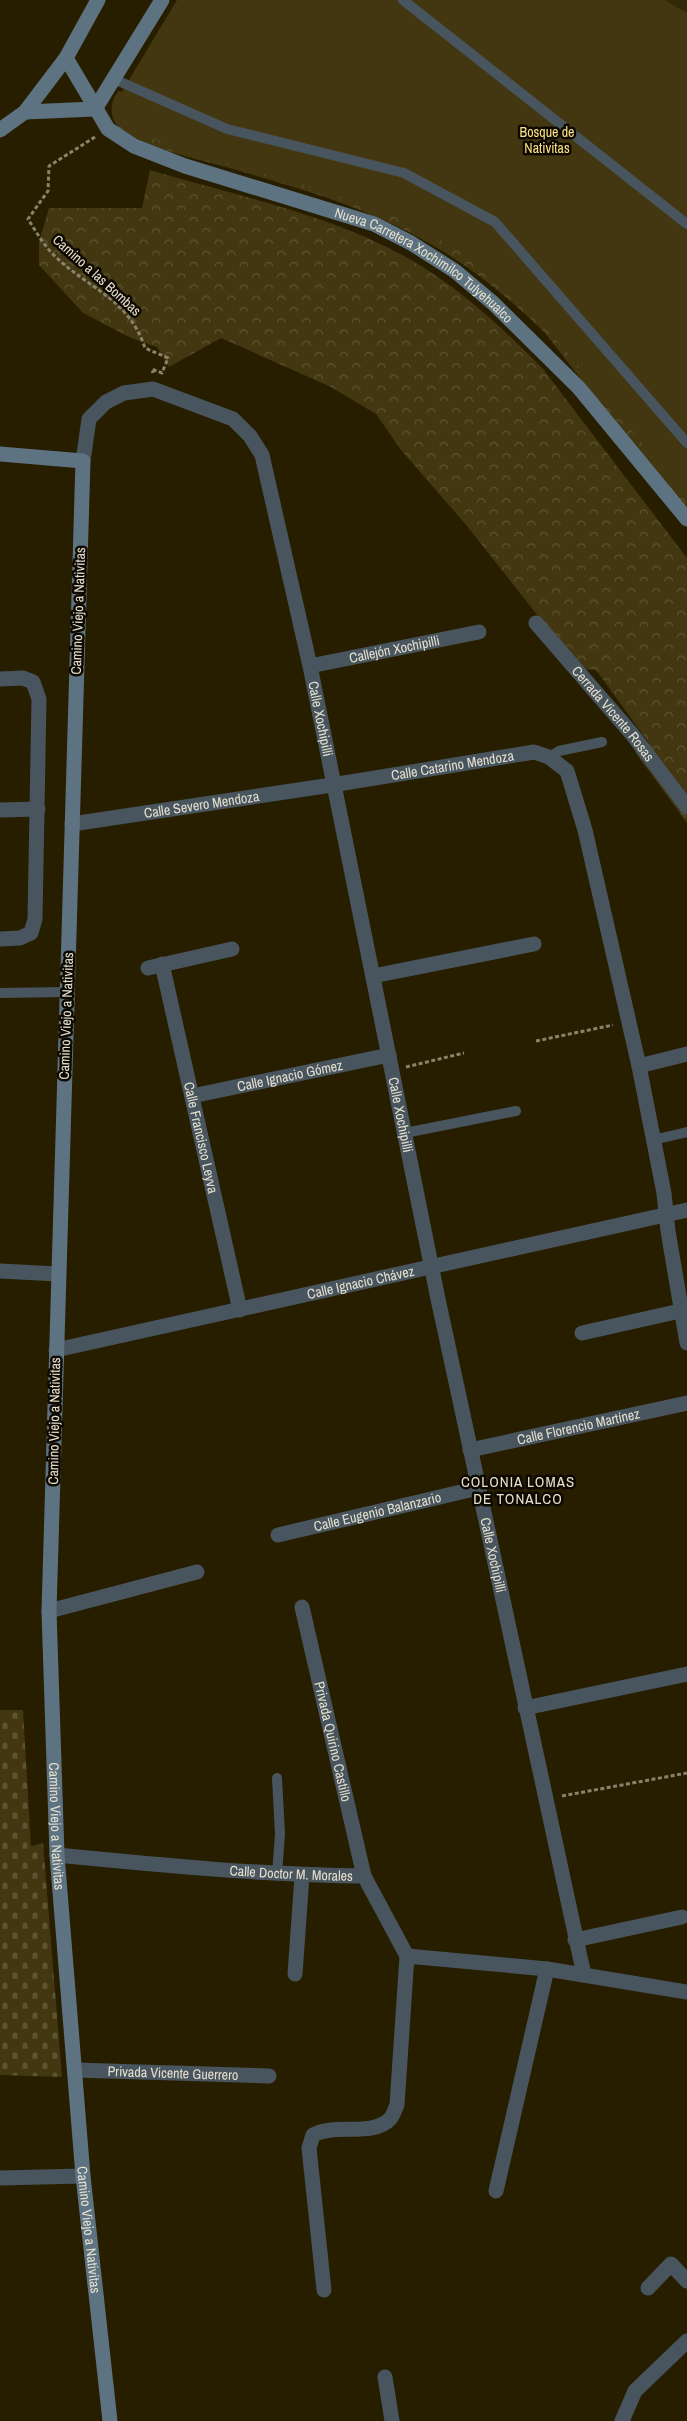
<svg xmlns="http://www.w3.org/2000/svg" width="687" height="2421" viewBox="0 0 687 2421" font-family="'Archivo Narrow',sans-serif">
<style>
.built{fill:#31290a}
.forest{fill:url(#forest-crowns)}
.cemetery{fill:url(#cemetery-stones)}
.park{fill:#423711}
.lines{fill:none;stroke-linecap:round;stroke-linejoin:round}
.path{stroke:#8a836b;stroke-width:3;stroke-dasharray:4 2.5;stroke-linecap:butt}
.lane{stroke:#48555e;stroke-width:10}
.street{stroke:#48555e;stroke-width:15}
.secondary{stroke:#5e7382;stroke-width:15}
.labels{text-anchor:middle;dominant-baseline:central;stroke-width:5;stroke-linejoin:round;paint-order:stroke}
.park-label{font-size:14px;fill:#fce187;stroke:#0d0901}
.street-label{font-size:14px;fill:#e4dfcd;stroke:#0d0901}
.neighbourhood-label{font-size:15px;letter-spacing:1px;fill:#e4dfcd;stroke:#0d0901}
</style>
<defs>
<pattern id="forest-crowns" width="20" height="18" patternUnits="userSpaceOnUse" patternTransform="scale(1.25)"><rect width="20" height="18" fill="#423711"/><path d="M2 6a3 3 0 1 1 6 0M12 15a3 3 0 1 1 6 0" fill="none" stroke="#5d5432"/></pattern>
<pattern id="cemetery-stones" width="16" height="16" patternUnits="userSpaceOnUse" patternTransform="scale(1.25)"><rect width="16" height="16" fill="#423711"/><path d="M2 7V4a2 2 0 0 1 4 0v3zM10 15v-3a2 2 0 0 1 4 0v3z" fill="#5d5432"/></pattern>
</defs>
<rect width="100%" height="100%" fill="#271e00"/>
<path class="built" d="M665 0H687V13Z"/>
<path class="forest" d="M119 91 407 183 687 457V515L545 333C501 290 454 253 398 227 344 200 284 184 226 167 197 159 143 147 120 128 109 119 109 101 119 91Z
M150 170C237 196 339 216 418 264 464 292 506 331 543 369L687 558V823L635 752 649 743 596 670 586 669 538 616 467 526 401 450 376 414 331 387 221 338 169 367 157 347 131 338 83 313 39 265V242L49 208H142Z"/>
<path class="cemetery" d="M0 1710H23L31 1846 43 1843 62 2077 0 2075Z"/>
<path class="park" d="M177 0H665L687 13V502L615 408 521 299 463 252 400 219 317 188 190 153 122 125 112 108Z"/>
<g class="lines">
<path class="path" d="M95 137 49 166 48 191 28 219C35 230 42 242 50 251 83 287 128 296 145 348L168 358 162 373 152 369 153 373
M536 1041 613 1025
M406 1067 464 1053
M562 1796 687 1773"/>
<path class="lane" d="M403 0 687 224
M114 79 227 129 404 173 495 222 687 443
M549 757 559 751 602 742
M0 993 67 992
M405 1133 516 1111
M653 1140 687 1132
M277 1778 280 1834 277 1874"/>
<g class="street">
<path id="s1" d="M83 461 89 419 106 402 124 393 153 389 233 419 250 436 262 455 310 666 438 1299 584 1975"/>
<path id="s2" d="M536 623 632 734 687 807"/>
<path id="s3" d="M310 666 479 632"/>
<path d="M0 679 23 678 33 682 39 699 35 919 31 933 20 938 0 939"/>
<path d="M0 810 38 809"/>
<path id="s4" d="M72 824 332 785 534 752 549 757 567 771 585 830 639 1066 664 1193 668 1231 687 1343"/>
<path id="s5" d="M162 964 240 1310"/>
<path d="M148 968 232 949"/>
<path d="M373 976 534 944"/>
<path d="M639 1066 687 1054"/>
<path id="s6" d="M192 1096 389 1055"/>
<path d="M0 1271 58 1274"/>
<path d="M582 1333 680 1311"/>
<path id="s7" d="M56 1350 687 1210"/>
<path id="s8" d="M470 1450 687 1403"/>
<path id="s9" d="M278 1535 478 1488"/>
<path id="s10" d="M302 1607 364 1876"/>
<path d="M49 1611 197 1572"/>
<path d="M525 1708 687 1674"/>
<path id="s11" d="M57 1855C159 1865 261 1875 364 1876L407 1956"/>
<path d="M575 1940 682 1917"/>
<path d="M407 1956 547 1969 687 1992"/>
<path d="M295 1974 302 1876"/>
<path id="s12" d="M75 2070 269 2076"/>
<path d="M0 2178 83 2176"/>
<path d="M496 2191 547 1969"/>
<path d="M648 2288 671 2264 687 2281"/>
<path d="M324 2290 309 2148 313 2135C335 2123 373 2137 390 2119 393 2116 395 2109 397 2105L407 1956"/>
<path d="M385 2377 392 2421"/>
<path d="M622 2421 635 2391 687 2341"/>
</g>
<g class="secondary">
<path id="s13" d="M98 0 66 58 108 129 134 146 185 166 374 224 411 243 455 271 493 303 579 388 687 519"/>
<path d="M95 109 162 0"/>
<path d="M25 112 95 109"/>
<path d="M0 130 25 112 66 58"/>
<path id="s14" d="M0 454 83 461 49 1611 57 1855 83 2176 110 2421"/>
</g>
</g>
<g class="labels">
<g class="park-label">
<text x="547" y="132">Bosque de<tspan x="547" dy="16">Nativitas</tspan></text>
</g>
<g class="street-label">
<text stroke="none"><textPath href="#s13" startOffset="496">Nueva Carretera Xochimilco Tulyehualco</textPath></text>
<text transform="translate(97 275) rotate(42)">Camino a las Bombas</text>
<text transform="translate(78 611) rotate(-88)">Camino Viejo a Nativitas</text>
<text stroke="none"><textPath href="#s3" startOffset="86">Callejón Xochipilli</textPath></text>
<text stroke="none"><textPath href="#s2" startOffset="119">Cerrada Vicente Rosas</textPath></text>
<text stroke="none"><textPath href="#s1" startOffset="518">Calle Xochipilli</textPath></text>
<text stroke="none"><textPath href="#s4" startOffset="385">Calle Catarino Mendoza</textPath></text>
<text stroke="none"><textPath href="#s4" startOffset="131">Calle Severo Mendoza</textPath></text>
<text transform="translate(66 1016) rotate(-88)">Camino Viejo a Nativitas</text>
<text stroke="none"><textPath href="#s6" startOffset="100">Calle Ignacio Gómez</textPath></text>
<text stroke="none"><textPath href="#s1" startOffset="922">Calle Xochipilli</textPath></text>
<text stroke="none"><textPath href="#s5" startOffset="178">Calle Francisco Leyva</textPath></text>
<text stroke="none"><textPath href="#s7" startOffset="312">Calle Ignacio Chávez</textPath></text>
<text transform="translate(54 1421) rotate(-89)">Camino Viejo a Nativitas</text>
<text stroke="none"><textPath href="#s8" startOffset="111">Calle Florencio Martínez</textPath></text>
<text stroke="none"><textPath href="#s9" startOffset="102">Calle Eugenio Balanzario</textPath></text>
<text stroke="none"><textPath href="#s1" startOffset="1372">Calle Xochipilli</textPath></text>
<text stroke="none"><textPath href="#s10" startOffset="138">Privada Quirino Castillo</textPath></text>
<text stroke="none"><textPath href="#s14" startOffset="1449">Camino Viejo a Nativitas</textPath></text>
<text stroke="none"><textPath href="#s11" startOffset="235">Calle Doctor M. Morales</textPath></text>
<text stroke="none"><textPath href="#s12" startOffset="98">Privada Vicente Guerrero</textPath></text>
<text stroke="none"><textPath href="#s14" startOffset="1854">Camino Viejo a Nativitas</textPath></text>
</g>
<g class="neighbourhood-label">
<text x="518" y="1481">COLONIA LOMAS<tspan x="518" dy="17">DE TONALCO</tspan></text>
</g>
</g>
</svg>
